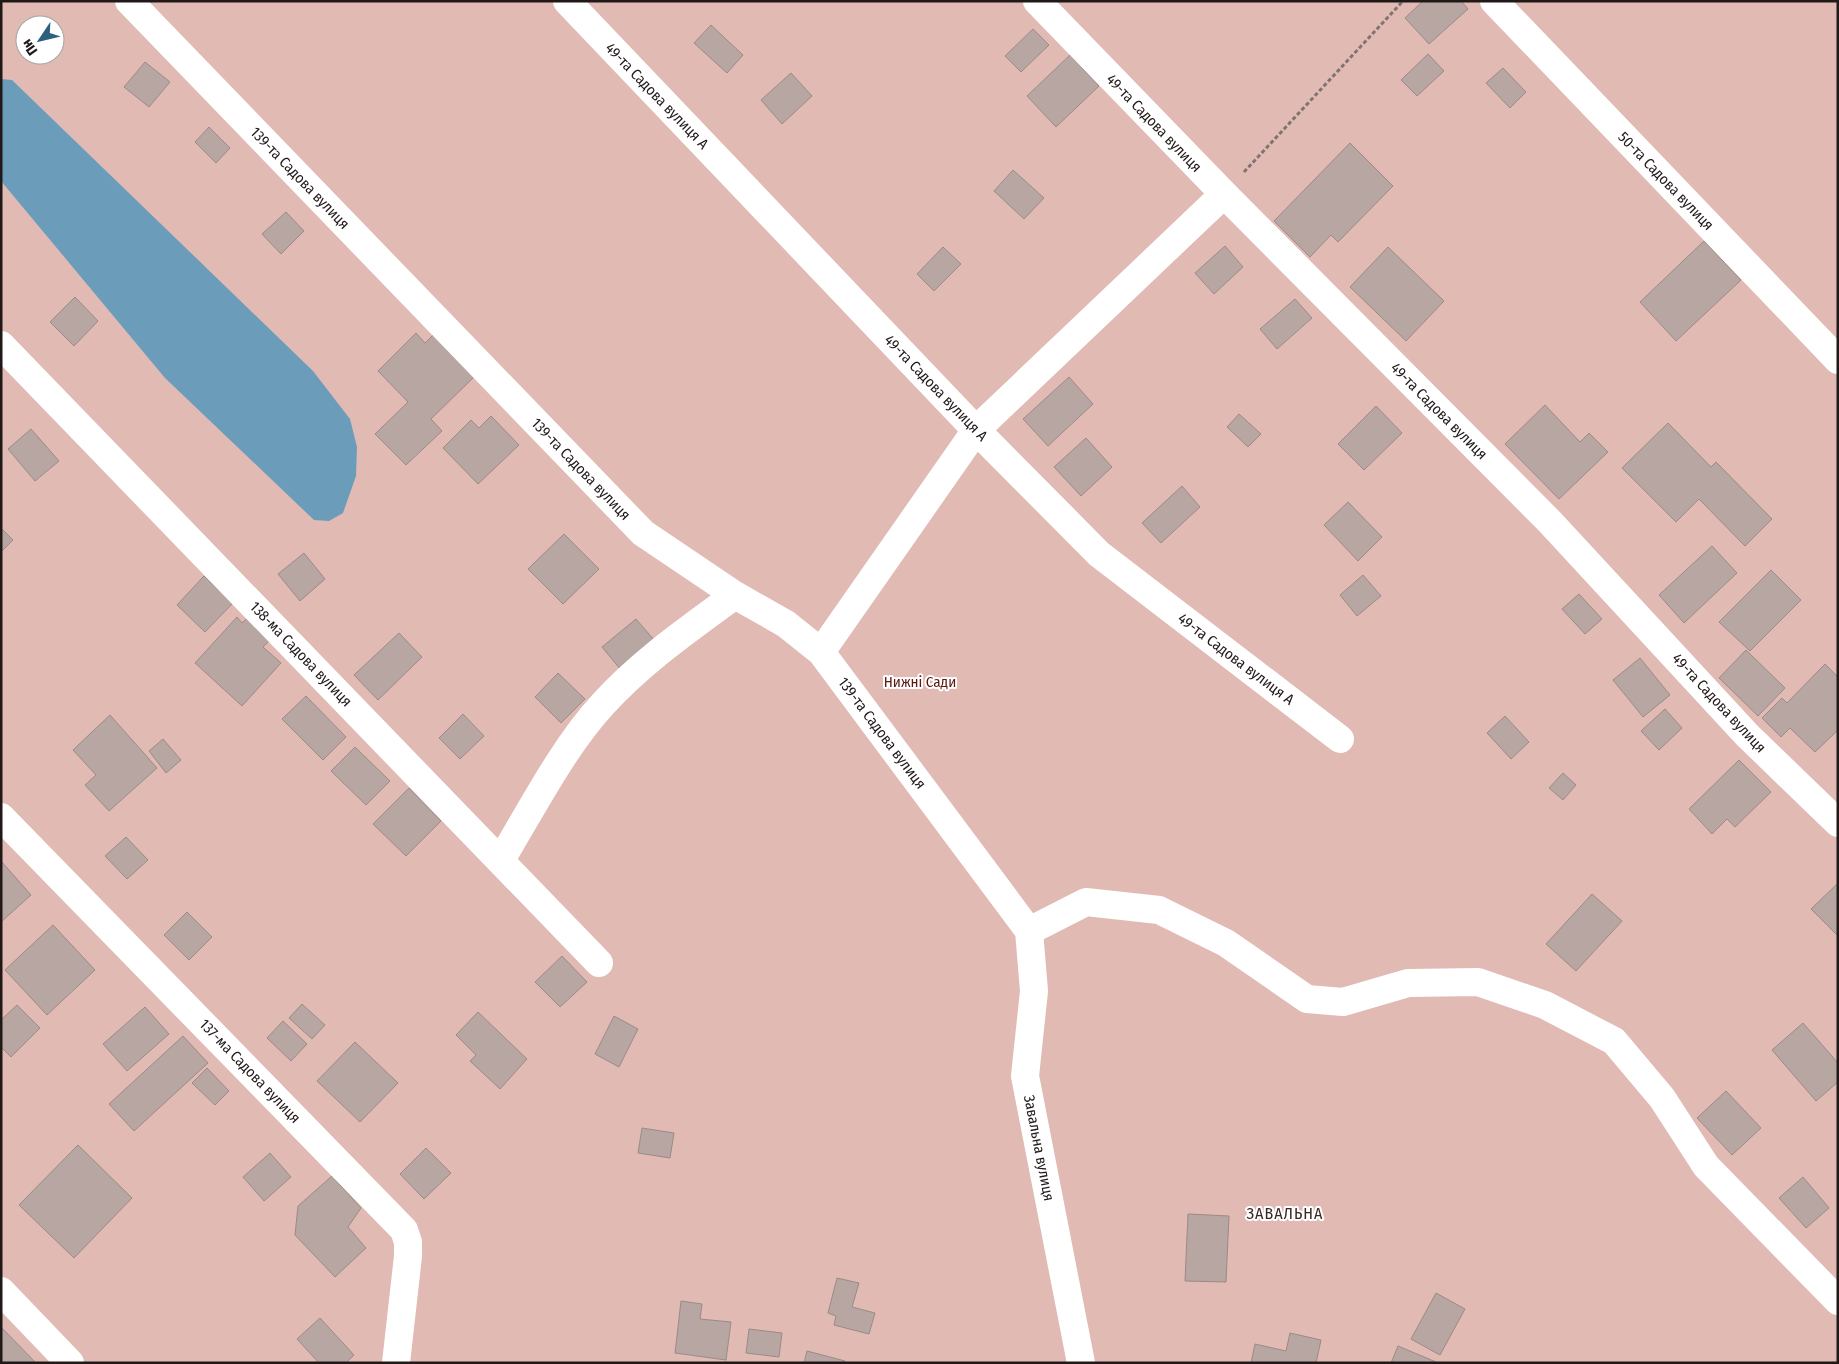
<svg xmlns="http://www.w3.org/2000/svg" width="1839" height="1364" viewBox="0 0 1839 1364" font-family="'Fira Sans Condensed',sans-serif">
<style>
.green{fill:#e0bab3;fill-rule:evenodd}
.water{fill:#6b9dba}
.building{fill:#b8a6a2;stroke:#9c8a87}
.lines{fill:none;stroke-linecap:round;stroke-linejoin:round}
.path{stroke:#807371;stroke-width:3;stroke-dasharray:4 2.5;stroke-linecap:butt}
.street{stroke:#fff;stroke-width:28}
.labels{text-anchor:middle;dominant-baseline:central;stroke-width:4;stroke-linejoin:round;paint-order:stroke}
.street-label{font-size:15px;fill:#201918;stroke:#fff}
.park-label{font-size:15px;fill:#5c1911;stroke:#fff}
.neighbourhood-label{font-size:16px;letter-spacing:1px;fill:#362825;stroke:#fff}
</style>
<rect width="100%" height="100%" fill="#f0ddd9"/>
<path class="green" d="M1 1H1838V1363H1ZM25 25H55V55H25Z"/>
<path class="water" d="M1 79 12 80 313 371 350 419 357 447 356 476 343 513 329 521 314 520 165 378 1 181Z"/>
<path class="building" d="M1423 1H1461L1468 9 1429 44 1405 18Z
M711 25 743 55 727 73 694 43Z
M1033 29 1049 45 1021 72 1005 56Z
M1428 54 1444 71 1417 96 1401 80Z
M1070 55 1099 86 1056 127 1027 96Z
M145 62 170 82 149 107 124 87Z
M1503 68 1526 92 1510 108 1486 83Z
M791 73 812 96 782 124 761 100Z
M209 127 230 148 216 163 195 142Z
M1350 143 1393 186 1338 242 1331 235 1310 257 1274 221Z
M1013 170 1044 198 1024 219 994 191Z
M286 212 304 231 281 254 262 234Z
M1704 241 1741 280 1676 341 1640 302Z
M1225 246 1243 267 1214 294 1195 273Z
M943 247 961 264 934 291 917 274Z
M1388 247 1444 301 1406 341 1350 287Z
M75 297 98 321 74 346 50 322Z
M1295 299 1312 318 1277 349 1260 329Z
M416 333 425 343 434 334 475 376 431 419 442 431 406 465 375 434 408 402 378 371Z
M1069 377 1093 404 1048 446 1023 419Z
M1545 405 1580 442 1589 433 1608 452 1559 499 1505 444Z
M1376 406 1402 433 1364 470 1338 444Z
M1239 414 1261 434 1248 447 1227 427Z
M491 416 519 445 478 484 443 448 471 420 479 428Z
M1668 423 1711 467 1716 462 1772 519 1745 546 1699 499 1676 522 1622 468Z
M31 429 59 461 35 481 8 449Z
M1086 438 1112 467 1081 496 1054 467Z
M1182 486 1200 507 1161 543 1142 523Z
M1348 502 1382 537 1358 561 1324 525Z
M1 528 13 540 1 552Z
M564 534 599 569 563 604 528 569Z
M1712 546 1737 573 1684 623 1659 595Z
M304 553 325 579 300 601 278 574Z
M1771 570 1801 600 1750 651 1719 622Z
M1363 575 1381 596 1357 616 1340 595Z
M204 576 233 603 205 632 177 605Z
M1579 594 1602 619 1585 634 1562 609Z
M249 616 272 638 263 647 281 663 242 706 195 663 237 617 242 623Z
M636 619 655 641 621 670 602 647Z
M399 633 422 657 378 700 354 675Z
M1746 650 1785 688 1758 716 1719 678Z
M1640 658 1670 695 1643 717 1613 680Z
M1825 664 1838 677V730L1815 752 1790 728 1781 737 1762 718 1782 698 1787 703Z
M558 673 585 699 561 723 535 697Z
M306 696 346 737 323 760 282 719Z
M1665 709 1682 728 1659 750 1641 731Z
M463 714 484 736 460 759 439 738Z
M110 715 157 768 109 811 85 785 96 775 73 750Z
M1505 716 1529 742 1511 759 1487 733Z
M163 739 181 760 166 773 149 751Z
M355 747 390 781 366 805 331 771Z
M1739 760 1771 792 1735 827 1727 819 1712 834 1689 809Z
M1563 773 1576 785 1563 800 1549 788Z
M409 788 441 821 406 856 373 824Z
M126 837 148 860 127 879 105 856Z
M1 861 31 895 1 922Z
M1838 883V936L1811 909Z
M1592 894 1622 921 1576 971 1546 944Z
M187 912 212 937 189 960 164 935Z
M53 925 95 970 47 1015 5 970Z
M562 956 587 982 560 1007 535 982Z
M302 1004 325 1025 312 1039 289 1018Z
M17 1005 40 1028 11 1057 1 1047V1020Z
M145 1007 169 1034 127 1071 103 1044Z
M478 1012 527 1059 500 1089 470 1061 476 1055 456 1035Z
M614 1016 638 1029 619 1067 595 1054Z
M283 1021 307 1044 291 1061 267 1038Z
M1803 1023 1838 1063V1082L1816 1101 1772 1050Z
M183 1036 208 1063 134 1131 109 1104Z
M355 1042 398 1083 360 1122 317 1081Z
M207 1068 229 1091 215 1105 192 1083Z
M1726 1091 1761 1128 1732 1155 1697 1118Z
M642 1128 674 1133 670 1158 638 1153Z
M78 1145 132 1198 74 1258 19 1205Z
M426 1148 451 1173 424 1199 400 1174Z
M270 1153 291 1177 264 1201 243 1177Z
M332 1176 361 1208 348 1227 366 1248 335 1277 295 1235 298 1206Z
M1803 1177 1829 1208 1806 1228 1779 1198Z
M1188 1214 1229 1216 1226 1282 1185 1281Z
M837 1278 859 1283 852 1307 875 1313 869 1334 834 1325 836 1316 828 1313Z
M1436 1293 1465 1309 1440 1355 1411 1339Z
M681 1301 702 1304 700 1319 731 1322 726 1360 675 1353Z
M320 1318 354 1355 346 1363H319L297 1339Z
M1 1327 36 1363H1Z
M749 1329 782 1333 779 1357 746 1353Z
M1290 1333 1321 1340 1316 1363H1251L1255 1344 1286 1351Z
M1398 1346 1436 1362V1363H1391Z
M807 1351 845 1361V1363H804Z"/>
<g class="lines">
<path class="path" d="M1244 172 1403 1"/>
<path class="street" d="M129 1 643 533 735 595 786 624 821 652 1029 931
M567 1 976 430 1099 554 1340 739
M1037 1 1224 194 1550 522 1747 735 1838 823
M1494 1 1838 360
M1 345 599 963
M821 652 976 430 1224 194
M1 817 404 1230 408 1242V1256L396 1363
M501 860C531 810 564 746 603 704 642 661 689 629 735 595
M1029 931 1086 902 1159 910 1226 943 1307 999 1343 1002 1408 983 1478 982 1545 1005 1614 1041 1662 1098 1706 1166 1838 1301
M1029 931 1034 991 1025 1076 1081 1363
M1 1291 70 1363"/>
</g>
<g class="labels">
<g class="street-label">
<text transform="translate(657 96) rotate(46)">49-та Садова вулиця А</text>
<text transform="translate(1154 123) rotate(46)">49-та Садова вулиця</text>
<text transform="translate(300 178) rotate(46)">139-та Садова вулиця</text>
<text transform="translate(1666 181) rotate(46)">50-та Садова вулиця</text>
<text transform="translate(936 388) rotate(46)">49-та Садова вулиця А</text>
<text transform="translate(1439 411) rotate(45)">49-та Садова вулиця</text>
<text transform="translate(581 469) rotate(46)">139-та Садова вулиця</text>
<text transform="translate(301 654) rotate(46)">138-ма Садова вулиця</text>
<text transform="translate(1236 659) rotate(37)">49-та Садова вулиця А</text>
<text transform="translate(1719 703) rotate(47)">49-та Садова вулиця</text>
<text transform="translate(882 733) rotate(53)">139-та Садова вулиця</text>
<text transform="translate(250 1071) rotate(46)">137-ма Садова вулиця</text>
<text transform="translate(1039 1148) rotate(79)">Завальна вулиця</text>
</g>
<g class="park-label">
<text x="920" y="682">Нижні Сади</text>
</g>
<g class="neighbourhood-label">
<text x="1285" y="1213">ЗАВАЛЬНА</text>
</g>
</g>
<rect width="1839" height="1364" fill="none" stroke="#201918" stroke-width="5"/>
<g transform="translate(40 40) rotate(235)"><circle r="24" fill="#ffffff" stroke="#a6a3a3"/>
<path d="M0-4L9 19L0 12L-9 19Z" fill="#2c607c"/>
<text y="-8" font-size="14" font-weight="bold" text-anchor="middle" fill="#201918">Пн</text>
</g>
</svg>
